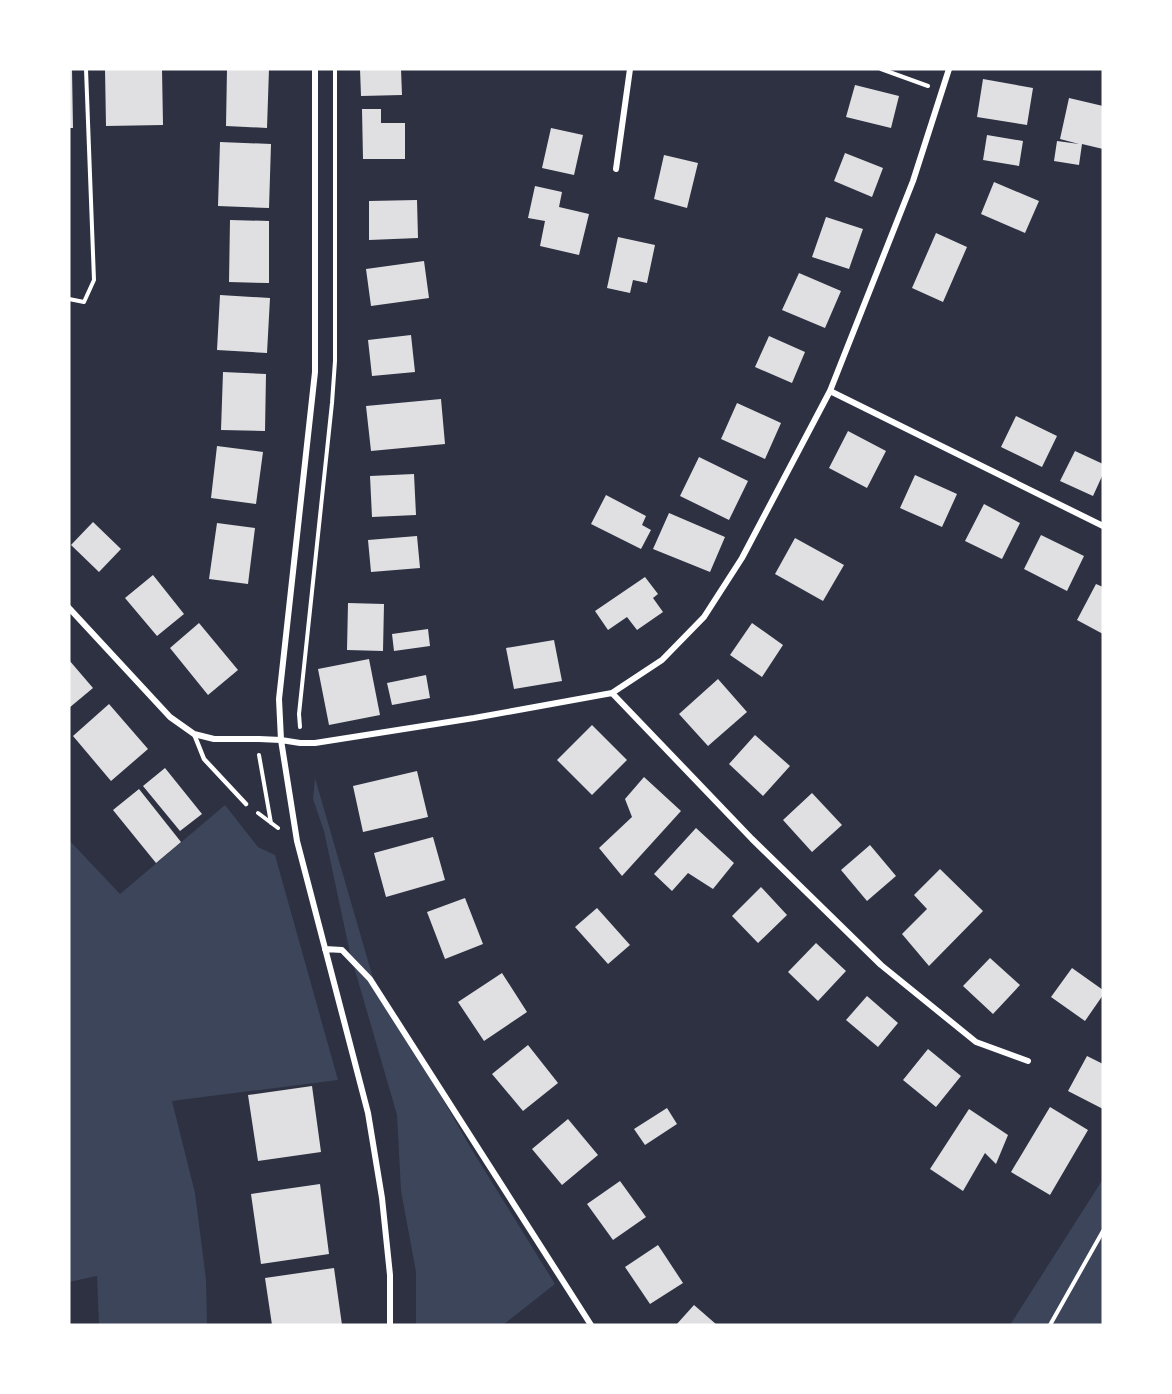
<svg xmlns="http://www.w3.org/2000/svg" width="1172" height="1394" viewBox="0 0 1172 1394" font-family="'Public Sans',sans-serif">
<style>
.green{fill:#3c4559}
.building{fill:#e0e0e3}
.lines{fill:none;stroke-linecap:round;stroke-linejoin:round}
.path{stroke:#fff;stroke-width:4}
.service{stroke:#fff;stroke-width:4.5}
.minor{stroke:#fff;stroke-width:6}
</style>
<rect width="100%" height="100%" fill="#2d3142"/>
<path class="green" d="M315 778 373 978 472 1150 555 1284 503 1325H416V1272L401 1191 397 1115 350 953 324 831 313 799Z
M225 805 258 847 275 855 338 1080 172 1101 195 1193 206 1279 207 1325H99L97 1276 69 1282V840L120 894Z
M1103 1179V1325H1010Z"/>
<path class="building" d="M69 69H72L73 128H69Z
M105 69H162L163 125 106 126Z
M227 69H269L267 128 226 126Z
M360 69H401L402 95 361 96Z
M983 79 1033 88 1027 125 977 117Z
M855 85 899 96 891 128 846 117Z
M1069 98 1103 106V149L1082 144 1079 165 1054 161 1057 141 1079 144 1060 139Z
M362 109H381V123H405V159H363Z
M551 128 583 135 574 175 542 168Z
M987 135 1023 141 1019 166 983 160Z
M220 142 271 144 269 208 218 206Z
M845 153 883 168 872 197 834 181Z
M664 155 698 163 687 208 654 199Z
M994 182 1039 201 1025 233 981 214Z
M535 186 562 192 559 207 589 214 579 255 540 246 545 221 528 218Z
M417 200 418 238 369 240V201Z
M826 217 863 229 849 269 812 257Z
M230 220 269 221V283L229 282Z
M936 233 967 247 943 302 912 288Z
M618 237 655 245 647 283 633 280 630 293 607 288Z
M424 261 429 298 371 306 366 269Z
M799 273 841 291 825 328 782 310Z
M220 295 270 298 267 353 217 350Z
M411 335 415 372 372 376 368 340Z
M769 336 805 352 792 383 755 367Z
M223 372 266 374 265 431 221 430Z
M441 399 445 444 371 451 366 406Z
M737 403 781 423 765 459 721 439Z
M1016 416 1057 436 1042 467 1001 447Z
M848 431 886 451 867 488 829 468Z
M217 446 263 452 256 504 211 498Z
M1075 451 1103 464V474L1093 496 1060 481Z
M699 457 748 481 729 520 680 496Z
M414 474 416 515 372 517 370 476Z
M915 475 957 494 942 527 900 508Z
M606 495 646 516 642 525 651 530 641 549 591 524Z
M984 504 1020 523 1002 559 965 541Z
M669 513 725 537 710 572 653 549Z
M93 522 121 549 99 572 71 545Z
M217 523 255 528 248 584 209 579Z
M1041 535 1084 556 1067 591 1024 569Z
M417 536 420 568 371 572 368 540Z
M795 538 844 565 823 601 775 574Z
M153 575 184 614 157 636 125 598Z
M645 577 658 594 653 598 663 612 637 630 627 617 608 630 595 611Z
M1096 584 1103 587V634L1077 620Z
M348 603 384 604 383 651 347 650Z
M199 623 238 670 208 695 170 648Z
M752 623 783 645 762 677 730 655Z
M428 629 430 646 394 651 392 634Z
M554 640 562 681 514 689 506 648Z
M369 659 380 715 329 725 318 669Z
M69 660 93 688 69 708Z
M426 675 430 698 392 705 387 683Z
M718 679 747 712 708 746 679 714Z
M109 704 148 749 111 781 73 736Z
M592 725 627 760 592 795 557 760Z
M755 735 790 766 763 796 729 764Z
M165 768 202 814 180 831 143 786Z
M417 771 428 817 363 832 353 786Z
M644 777 681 811 622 876 599 848 632 817 625 799Z
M139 789 181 842 156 863 113 810Z
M812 793 842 825 812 852 783 820Z
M696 828 734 863 713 889 688 873 672 891 654 874Z
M433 837 445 880 386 897 374 853Z
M870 845 896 876 867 901 841 870Z
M940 869 983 911 929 966 902 934 927 909 914 895Z
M761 887 787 915 758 943 732 916Z
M465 898 483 944 445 959 427 912Z
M597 908 630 945 608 964 575 927Z
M816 943 846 971 818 1001 788 972Z
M990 958 1020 985 993 1014 963 986Z
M1072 968 1103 990V995L1085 1021 1051 997Z
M502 973 527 1012 484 1041 458 1002Z
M867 996 898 1023 878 1047 846 1020Z
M528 1045 558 1083 523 1111 492 1074Z
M928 1049 961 1076 936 1107 903 1080Z
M1087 1056 1103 1064V1109L1068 1091Z
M312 1086 321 1152 258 1161 248 1095Z
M1050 1107 1088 1130 1050 1195 1011 1172Z
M667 1108 677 1124 645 1145 634 1129Z
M969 1109 1008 1135 996 1164 985 1153 963 1191 930 1169Z
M568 1119 598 1155 562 1185 532 1149Z
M620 1181 646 1217 613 1240 587 1204Z
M320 1184 329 1254 261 1264 251 1194Z
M658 1245 683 1283 650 1304 625 1267Z
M334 1268 342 1325H272L265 1278Z
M694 1305 717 1325H676Z"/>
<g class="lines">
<path class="path" d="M881 69 928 86
M69 299 84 302 94 280 86 69
M300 727 299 714 332 403 335 361V69
M259 755 271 823
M258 813 278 828
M1050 1325 1103 1231"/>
<path class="service" d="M194 734 204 759 246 804"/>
<path class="minor" d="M315 69V372L279 699 281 740 297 841 368 1113 382 1198 390 1275V1325
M616 169 630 69
M830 391 1103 526
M69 608 170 717 194 734 214 739H259L281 740 300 743H315L474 718 612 693 662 660 704 617 742 558 830 391 913 181 949 69
M612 693 752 839 881 965 976 1042 1028 1061
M325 949 342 950 370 979 591 1325"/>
</g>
<rect width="1172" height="1394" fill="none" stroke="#ffffff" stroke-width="141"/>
</svg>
